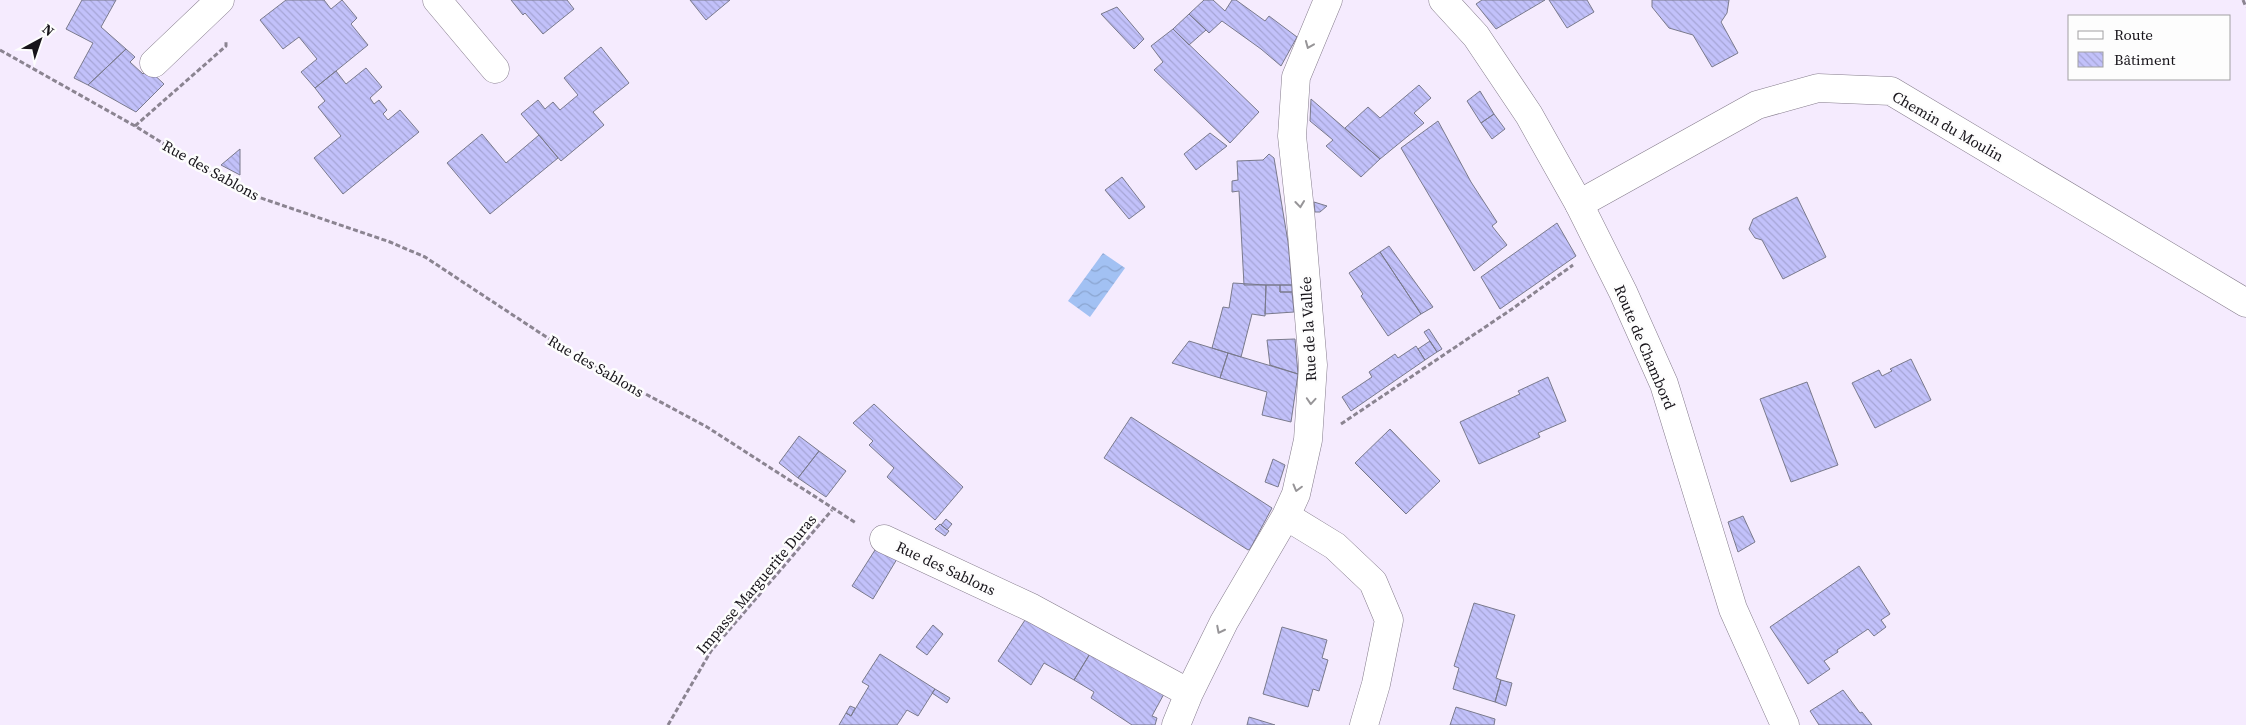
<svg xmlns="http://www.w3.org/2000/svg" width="2246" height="725" viewBox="0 0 2246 725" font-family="'Source Serif 4',serif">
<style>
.water{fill:url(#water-waves)}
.building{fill:url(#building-back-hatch);stroke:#7a7a8c}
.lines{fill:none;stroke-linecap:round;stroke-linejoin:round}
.minor-casing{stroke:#857c8c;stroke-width:29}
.secondary-casing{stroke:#857c8c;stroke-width:29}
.path{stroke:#8b8491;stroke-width:3;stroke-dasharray:5 2.5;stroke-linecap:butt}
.minor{stroke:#fff;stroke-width:28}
.secondary{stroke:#fff;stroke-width:28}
.oneway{stroke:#979598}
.labels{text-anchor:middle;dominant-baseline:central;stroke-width:5;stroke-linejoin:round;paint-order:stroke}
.street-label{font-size:15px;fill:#17141a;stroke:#fdfdfd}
</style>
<defs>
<pattern id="water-waves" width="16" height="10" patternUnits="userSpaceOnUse" patternTransform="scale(1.25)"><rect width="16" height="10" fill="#a2c1f3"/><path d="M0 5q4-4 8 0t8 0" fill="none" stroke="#8ba5d0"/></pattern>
<pattern id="building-back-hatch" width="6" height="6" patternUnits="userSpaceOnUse" patternTransform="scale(1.25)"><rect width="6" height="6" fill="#c2c1fa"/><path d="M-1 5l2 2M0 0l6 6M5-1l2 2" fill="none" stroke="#a6a5d6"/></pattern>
</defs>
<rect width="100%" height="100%" fill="#f5ebfe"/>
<path class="water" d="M1103 253 1125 268 1090 317 1068 301Z"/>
<path class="building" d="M82 0H116L101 27 126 49 88 85 74 78 93 43 66 29Z
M286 0H324L331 9 342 0 357 18 351 24 368 45 315 88 301 72 317 59 299 37 283 49 260 20Z
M511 0H567L574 9 543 34 525 13 523 15Z
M690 0H730L706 20Z
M1204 0H1213L1225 11 1232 0H1236L1265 21 1269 16 1297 37 1281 66 1261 49 1222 21 1209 33 1206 30 1189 14Z
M1482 0H1545L1496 29 1476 4Z
M1549 0H1587L1594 12 1567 28Z
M1652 0H1729L1727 13 1721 22 1738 53 1712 67 1693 35 1669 28 1652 7Z
M1117 7 1144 39 1134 49 1101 14Z
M1189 14 1206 30 1189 45 1173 29Z
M1173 29 1259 112 1230 143 1154 70 1163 62 1151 46Z
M601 47 629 83 593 112 604 125 561 161 521 114 538 100 545 109 553 102 560 110 578 95 564 78Z
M126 49 135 57 130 62 143 74 148 69 164 84 136 112 88 85Z
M366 68 382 87 370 98 374 104 379 100 387 110 383 114 388 120 400 110 419 132 343 194 314 158 341 136 318 107 325 101 315 88 336 71 346 84Z
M1419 85 1431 98 1414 113 1424 123 1380 159 1345 128 1368 107 1380 118Z
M1480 91 1494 114 1481 123 1467 101Z
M1311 99 1380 159 1361 177 1326 146 1333 140 1310 121Z
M1494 114 1505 129 1492 139 1481 123Z
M1438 121 1471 182 1497 222 1492 226 1507 245 1474 271 1401 148Z
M1210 133 1227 146 1196 170 1184 154Z
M482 134 506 163 539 135 558 158 490 214 447 163Z
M240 149V175L221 165Z
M1269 154 1274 158 1288 242 1292 285H1244L1239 191 1232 192V181L1238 180 1237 161 1263 160Z
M1122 177 1145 207 1129 219 1105 190Z
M1797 197 1826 257 1783 279 1762 240 1755 238 1749 229 1753 219Z
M1314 202 1327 206 1320 212H1315Z
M1557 223 1576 256 1500 309 1481 277Z
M1389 246 1433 307 1421 314 1380 252Z
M1380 252 1421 314 1388 336 1361 296 1363 294 1349 273Z
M1233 283 1266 285 1265 316 1252 314 1241 357 1212 348 1223 307 1229 308Z
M1266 285H1280V292H1292L1294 312 1265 314Z
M1280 285H1292V292H1280Z
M1429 329 1442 349 1437 352 1424 332Z
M1295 339 1298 374 1270 365 1267 340Z
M1189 341 1228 353 1220 378 1172 363Z
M1430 341 1437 352 1425 360 1418 349Z
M1416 346 1425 360 1351 411 1342 397 1372 377 1369 372 1395 354 1398 358Z
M1228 353 1298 374 1291 422 1262 415 1267 392 1220 378Z
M1911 359 1931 400 1875 428 1852 383 1879 370 1882 376 1892 371 1890 369Z
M1548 377 1566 421 1538 433 1540 437 1479 464 1460 422 1520 394 1518 391Z
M1807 382 1838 465 1791 482 1760 399Z
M874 404 963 487 935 520 887 477 894 468 869 445 873 441 853 423Z
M1131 417 1272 508 1250 549 1248 550 1104 458Z
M1390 429 1440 481 1406 514 1355 463Z
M799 436 819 451 798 478 779 463Z
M819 451 846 471 826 497 798 478Z
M1273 459 1285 465 1278 487 1265 482Z
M1743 516 1755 542 1738 552 1728 522Z
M946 519 952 524 947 530 941 525Z
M940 524 949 531 945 536 935 529Z
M875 550 897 559 873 599 852 586Z
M1859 566 1890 614 1881 620 1886 627 1874 636 1868 629 1837 650 1838 652 1824 661 1830 669 1808 684 1770 627Z
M1474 603 1515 615 1496 678 1501 680 1495 702 1453 689 1459 668 1454 666Z
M1027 617 1091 652 1074 680 1044 663 1031 685 998 661Z
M933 625 943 634 927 655 916 647Z
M1282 627 1327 640 1322 658 1328 660 1319 691 1313 689 1308 707 1263 694Z
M1091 652 1165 692 1152 716 1157 718 1155 725H1132L1091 698 1094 692 1074 680Z
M880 654 935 689 918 716 907 710 897 725H839L846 713 851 716 869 686 862 682Z
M1501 680 1512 683 1506 706 1495 702Z
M935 689 950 698 947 703 932 693Z
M1843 690 1860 713 1862 712 1872 725H1819L1810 711Z
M850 706 855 708 851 716 846 713Z
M1456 707 1495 719 1494 725H1450Z
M1249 717 1275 725H1247Z"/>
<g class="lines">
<g class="minor-casing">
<path id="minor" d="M437 0 495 69
M154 63 220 0
M1579 204 1757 105 1818 88 1891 91 2246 303
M1286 516 1335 546 1373 582 1389 620 1376 684 1364 725
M884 539 1032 608 1189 693
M1176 725 1189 693 1224 622 1286 516 1296 494 1308 440 1313 365 1300 210 1292 136 1296 77 1328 0"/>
</g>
<g class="secondary-casing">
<path id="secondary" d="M1443 0 1476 36 1529 115 1579 204 1623 292 1664 384 1733 609 1785 725"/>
</g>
<path class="path" d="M2243 0 2246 7
M0 50 135 126 211 173 258 197 390 242 425 257 575 356 707 427 856 523
M135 126 226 46V40
M1341 424 1512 309 1573 265
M668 725 711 651 832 510"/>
<use href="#minor" class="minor"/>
<use href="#secondary" class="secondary"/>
</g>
<defs><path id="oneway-chevron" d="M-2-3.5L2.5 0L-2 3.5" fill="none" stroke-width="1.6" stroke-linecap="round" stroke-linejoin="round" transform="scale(1.25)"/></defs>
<g class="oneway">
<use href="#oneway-chevron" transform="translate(1309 45) rotate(112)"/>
<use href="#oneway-chevron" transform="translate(1300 204) rotate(84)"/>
<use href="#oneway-chevron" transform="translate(1311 401) rotate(94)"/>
<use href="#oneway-chevron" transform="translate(1297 488) rotate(105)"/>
<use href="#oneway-chevron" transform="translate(1220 630) rotate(117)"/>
</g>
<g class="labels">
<g class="street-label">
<text transform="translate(1948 126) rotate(30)">Chemin du Moulin</text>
<text transform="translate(211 170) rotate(29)">Rue des Sablons</text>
<text transform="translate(1308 329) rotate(-93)">Rue de la Vallée</text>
<text transform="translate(1645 347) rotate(67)">Route de Chambord</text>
<text transform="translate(596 366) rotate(30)">Rue des Sablons</text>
<text transform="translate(946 568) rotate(25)">Rue des Sablons</text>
<text transform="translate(756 584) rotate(-50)">Impasse Marguerite Duras</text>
</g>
</g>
<rect x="2068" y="15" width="162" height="65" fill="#fdfdfd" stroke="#a1a0a2"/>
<rect x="2078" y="31" width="25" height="8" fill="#ffffff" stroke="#a1a0a2"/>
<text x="2114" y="40" font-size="15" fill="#17141a">Route</text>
<rect x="2078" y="52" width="25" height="15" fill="url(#building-back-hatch)" stroke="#a1a0a2"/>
<text x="2114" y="65" font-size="15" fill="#17141a">Bâtiment</text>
<g transform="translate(40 40) rotate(40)" stroke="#fdfdfd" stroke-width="4" paint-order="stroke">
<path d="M0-4L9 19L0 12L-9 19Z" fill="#17141a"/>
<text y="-8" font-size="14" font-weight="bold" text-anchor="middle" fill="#17141a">N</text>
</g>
</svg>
